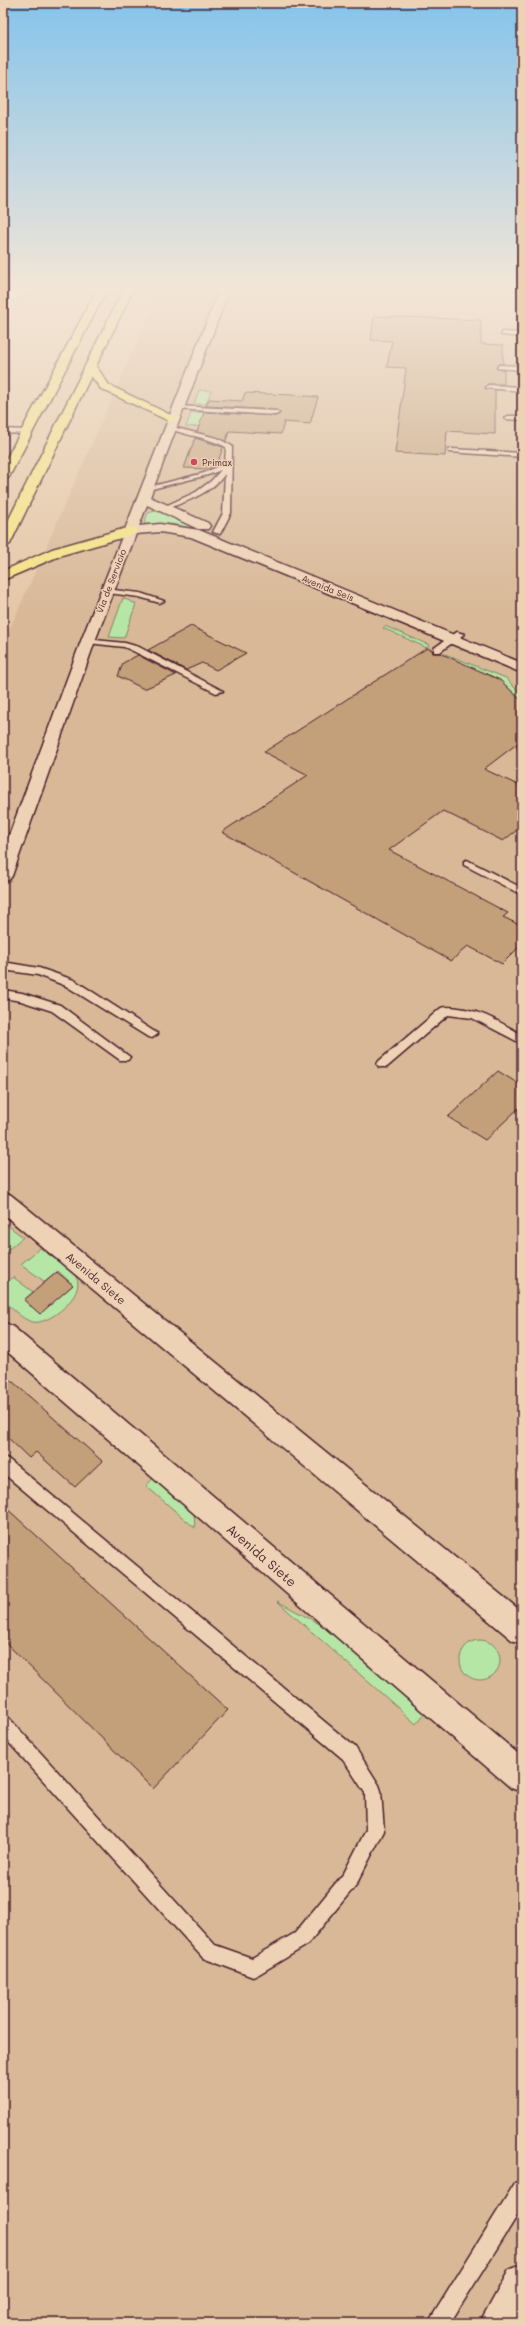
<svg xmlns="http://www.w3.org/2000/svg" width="525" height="2326" viewBox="0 0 525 2326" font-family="Mali,sans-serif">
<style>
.built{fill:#d8b897}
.green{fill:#b6e6a6;stroke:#808268}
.building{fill:#c39f7a;stroke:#4a1f2b}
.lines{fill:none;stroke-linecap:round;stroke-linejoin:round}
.lane-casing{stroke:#4a1f2b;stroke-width:3}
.street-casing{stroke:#4a1f2b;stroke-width:3}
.highway-casing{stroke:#4a1f2b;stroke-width:3}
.lane{fill:#eed2b5;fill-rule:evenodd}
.street{fill:#eed2b5;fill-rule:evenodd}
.highway{fill:#f4e382;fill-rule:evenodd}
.poi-dot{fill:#d1495b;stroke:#eed2b5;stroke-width:1.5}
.labels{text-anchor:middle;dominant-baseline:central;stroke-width:3;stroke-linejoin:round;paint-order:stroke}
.far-poi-label{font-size:9px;fill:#4a1f2b;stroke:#eed2b5;text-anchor:start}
.far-street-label{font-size:9px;fill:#4a1f2b;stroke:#eed2b5}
.street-label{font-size:11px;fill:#4a1f2b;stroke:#eed2b5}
.near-street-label{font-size:13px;fill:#4a1f2b;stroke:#eed2b5}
</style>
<rect width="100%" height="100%" fill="#e5c7a6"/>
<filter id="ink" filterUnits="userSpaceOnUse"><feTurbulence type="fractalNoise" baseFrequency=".025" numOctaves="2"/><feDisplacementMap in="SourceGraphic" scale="8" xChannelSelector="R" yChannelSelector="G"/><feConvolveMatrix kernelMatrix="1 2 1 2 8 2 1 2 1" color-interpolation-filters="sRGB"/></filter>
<g filter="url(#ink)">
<path class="built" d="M161 288H522V2323H3V644Z"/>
<path class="green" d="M3 288H47L3 303Z
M199 390 211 391 206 404H194Z
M205 412 201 426 186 427 191 413Z
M155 511 161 512 203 530 171 524H144L148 513Z
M123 598 136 604 124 638 109 637Z
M385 626 429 645 427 648 383 628Z
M445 654 506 678 522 696V701L501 681 443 655Z
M3 1222 23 1237 3 1254Z
M40 1248C50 1256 70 1268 76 1277 87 1294 48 1326 33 1322 22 1320 11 1307 3 1300V1281L6 1283 13 1277 33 1292 24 1300 31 1307 49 1291 59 1297 73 1285 58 1271 45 1282 21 1264Z
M155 1476 194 1512 195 1528 146 1486Z
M277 1601 329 1629 426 1712 416 1724Z
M460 1660a20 20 0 1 1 40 0a20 20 0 1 1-40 0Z"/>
<path class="building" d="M374 316 481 320V344L503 345V364H498L496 368 504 370V384H488L485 388 495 390V434L447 431 445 456 395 453 406 368 387 367 392 341 371 340Z
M245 393 293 395 318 397 310 424 284 422 281 434 229 431 226 441 197 432 204 412 276 416 280 413 276 410 206 406 209 399 242 401Z
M195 438 223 447 217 465 209 469 184 468Z
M191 626 246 653 216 670 202 663 186 670 148 650Z
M427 648 432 650 433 653H440L500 680 522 701V740L484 769 522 787V826L503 841 443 811 389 850 508 913 503 917 522 926V944L502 964 468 946 451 961 222 832 308 775 264 752Z
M138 655 176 675 144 689 118 676 123 663Z
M498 1071 522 1086V1105L485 1140 448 1117Z
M57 1272 73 1285 40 1314 24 1300Z
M3 1373 102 1461 75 1487 36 1452 29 1458 3 1433Z
M3 1505 228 1710 153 1789 3 1640Z"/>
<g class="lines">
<g class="lane-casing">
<path id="lane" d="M503 332 522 333V337L501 335Z
M499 365 522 366V370L497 368Z
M488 385 522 387V391L486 388Z
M177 406 276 411 279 413 276 415 175 409Z
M508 416H522V420L506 419 505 418Z
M168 426 217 438 232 446 231 513 220 534 213 532 223 513 225 474C211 493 188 501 166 509L161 508 196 492 211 481 221 470 208 475 148 490 145 488 204 473 225 463 226 447C208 437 187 436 168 428Z
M3 429 27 430 30 432 27 434 3 433Z
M451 449 522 453V457L449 452V450Z
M105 589 140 593 164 601 160 603 139 597 108 593 104 591Z
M457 632 464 634 440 652H434V648Z
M85 639 125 643 139 647 223 691 216 693 133 651 124 647 88 643H85Z
M518 744H522V750L518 748Z
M467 860 522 888V895L464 865V861Z
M3 962 39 968 74 980 158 1034 152 1038 148 1037 66 986 38 975 3 970Z
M3 990 22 993 60 1005 130 1057 128 1060H120L52 1011 21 1001 3 998Z
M445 1007C475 1007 497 1020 522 1035V1044L472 1018 448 1015 387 1067H379L377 1064 379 1061 441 1008Z
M3 1457 8 1459 355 1747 379 1785 381 1791 384 1831 356 1885 307 1945 259 1974 253 1977 203 1958 3 1736V1716L9 1718 215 1945 252 1958 295 1933 344 1873 366 1830 365 1793 343 1759 3 1473Z
M522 2180V2208L450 2323H428L515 2183Z"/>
</g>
<g class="street-casing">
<path id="street" d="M220 288H230L150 497 208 523 210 526 208 529H198L147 505 139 526 160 524 199 530 522 663V673L191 537 160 532 136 534 95 641 12 876 9 880 3 882V852L81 641Z
M3 1192 11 1195 522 1612V1644L512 1640 3 1214Z
M3 1322 12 1326 522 1757V1792L511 1788 3 1348Z
M522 2264V2320L520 2323H480L509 2270Z"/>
</g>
<g class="highway-casing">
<path id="highway" d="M98 288H108L9 477 3 481V465Z
M124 288H134L96 366 109 385 179 419 177 421H169L101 389 91 376 10 544 3 548V531Z
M130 527 135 528 137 531 135 534 62 555 3 580V571L52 549Z"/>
</g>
<use href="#lane" class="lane"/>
<use href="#street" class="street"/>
<use href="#highway" class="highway"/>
</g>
</g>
<linearGradient id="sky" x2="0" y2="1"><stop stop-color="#85c4ec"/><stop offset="0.47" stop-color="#f3e6d7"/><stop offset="1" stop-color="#f3e6d7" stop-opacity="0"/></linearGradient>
<rect width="525" height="614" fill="url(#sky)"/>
<circle class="poi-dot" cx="194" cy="462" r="4"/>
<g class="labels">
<g class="far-poi-label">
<text x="202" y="462">Primax</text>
</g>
<g class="far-street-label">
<text transform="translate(111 581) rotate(-69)">Vía de Servicio</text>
<text transform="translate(328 588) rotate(22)">Avenida Seis</text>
</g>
<g class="street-label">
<text transform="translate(96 1278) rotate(40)">Avenida Siete</text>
</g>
<g class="near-street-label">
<text transform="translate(262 1555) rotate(41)">Avenida Siete</text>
</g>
</g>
<rect width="525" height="2326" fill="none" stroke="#eed2b5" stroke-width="16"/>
<rect x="8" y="8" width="509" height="2310" fill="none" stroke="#4a1f2b" stroke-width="1.5" filter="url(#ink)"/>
</svg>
